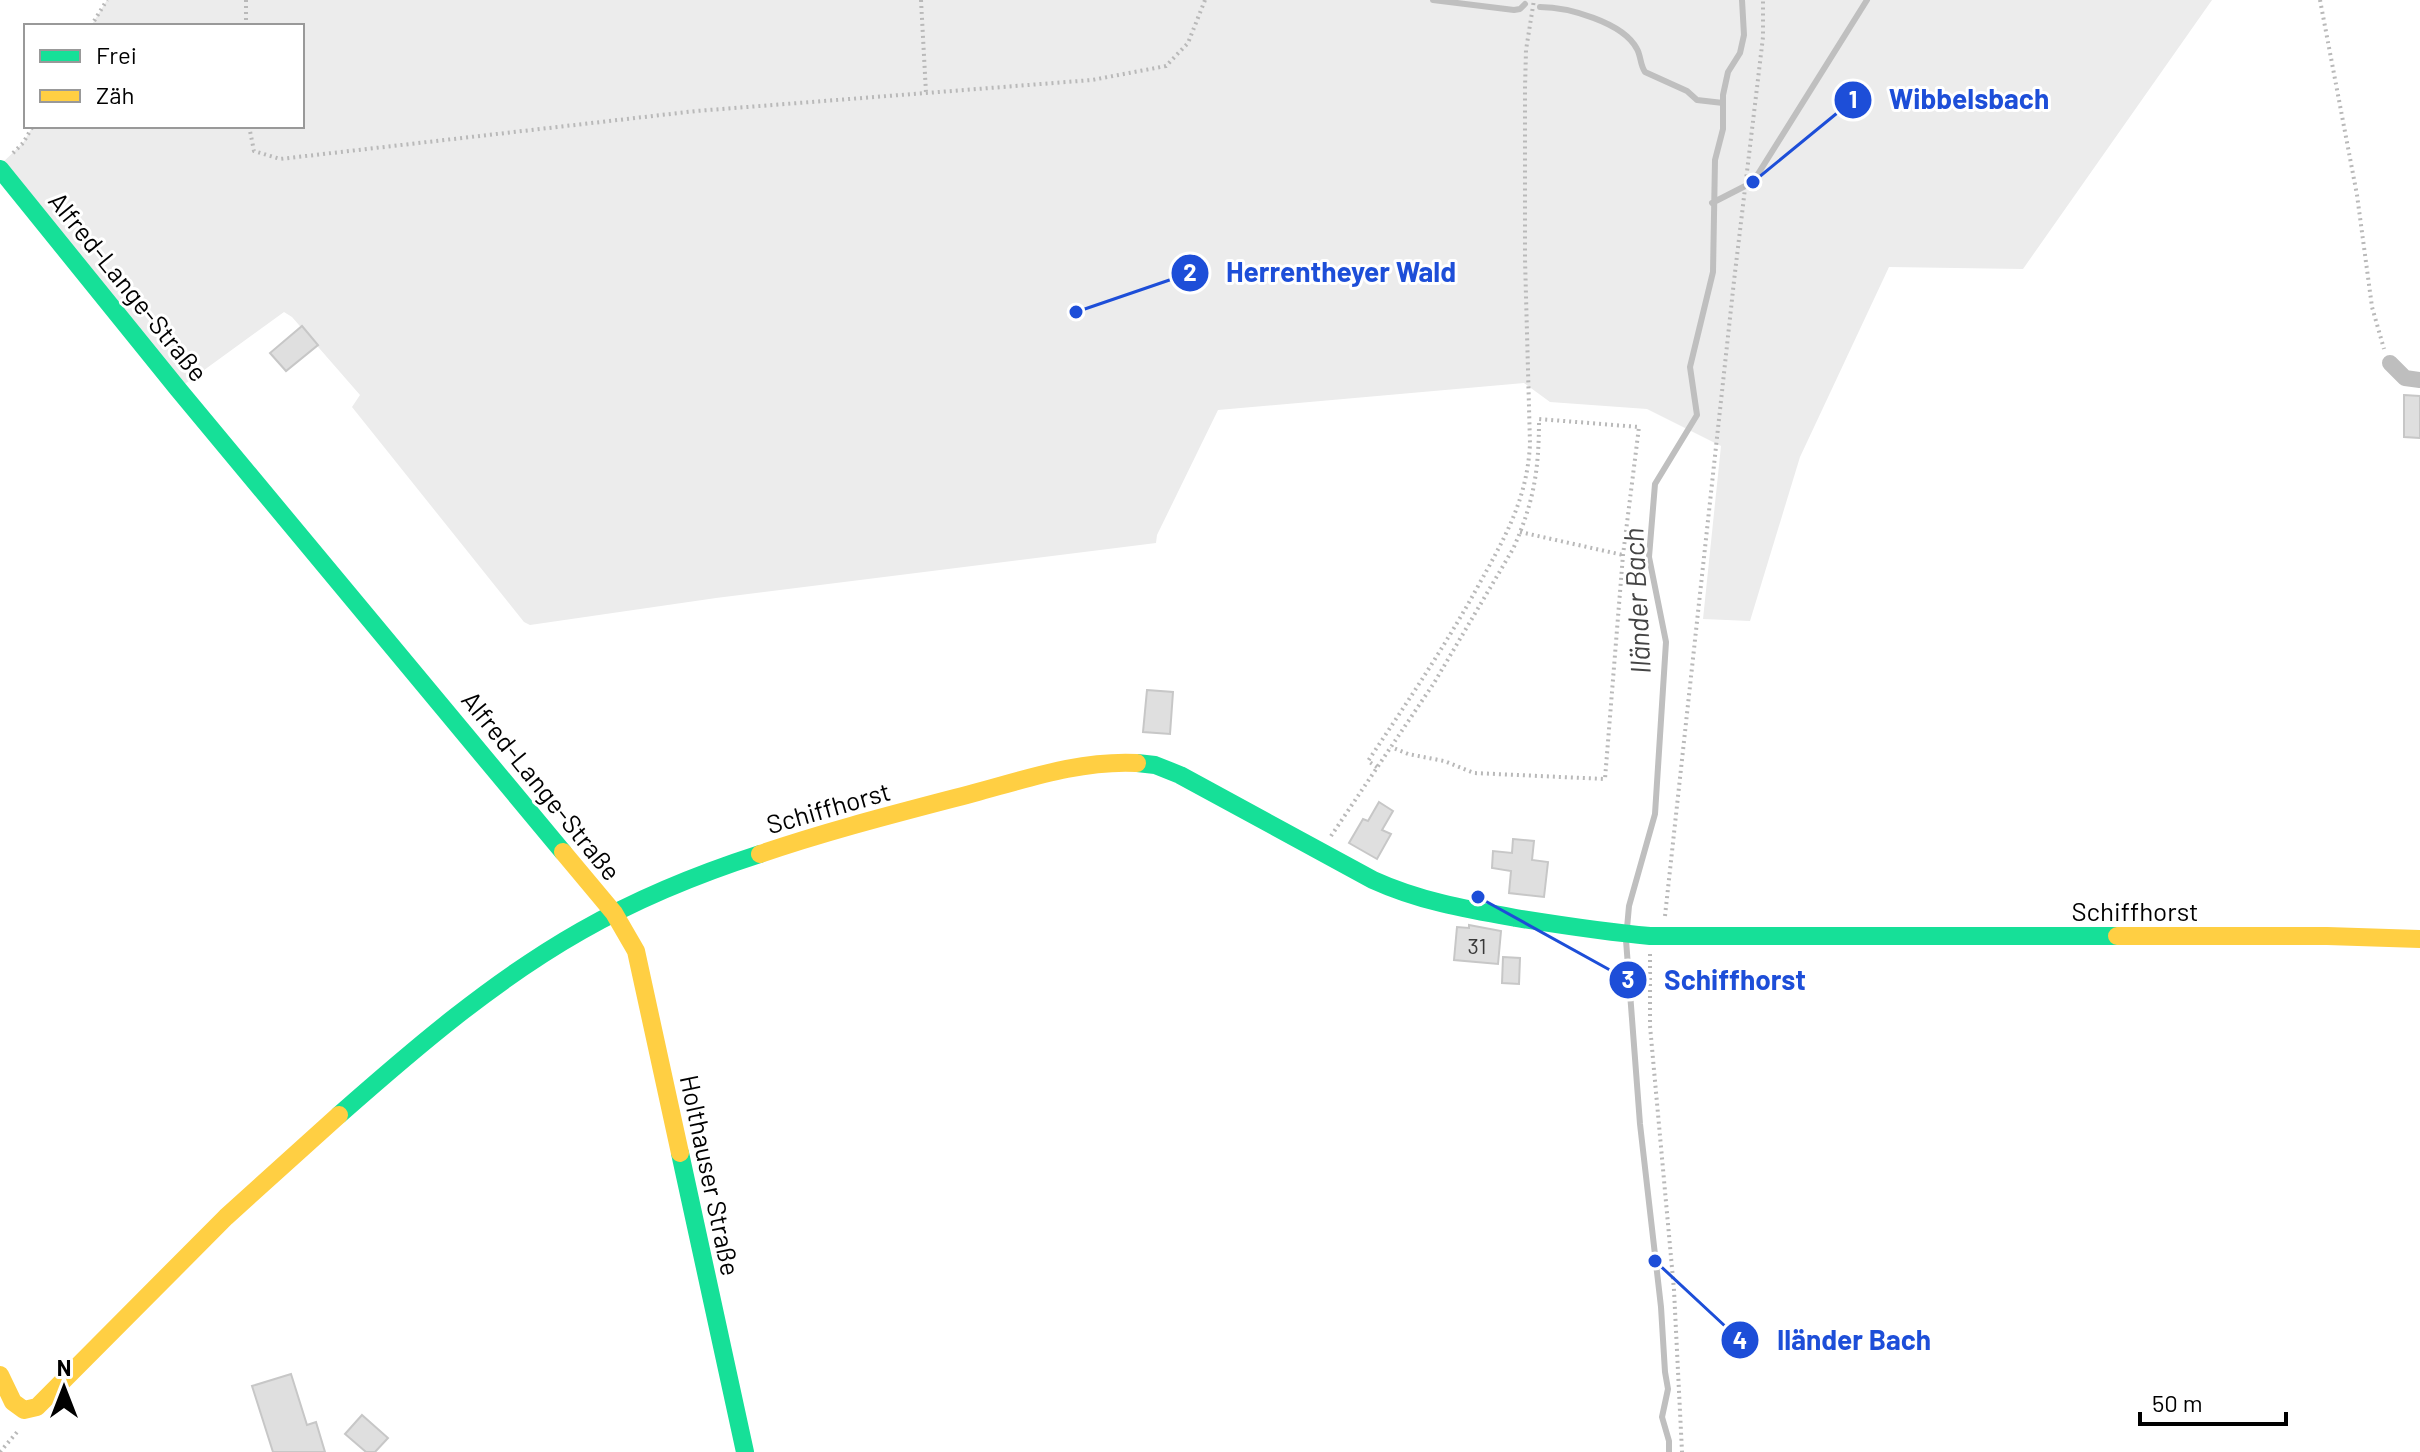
<svg xmlns="http://www.w3.org/2000/svg" width="2420" height="1452" viewBox="0 0 2420 1452" font-family="Barlow,sans-serif">
<style>
.green{fill:#ececec}
.lines{fill:none;stroke-linecap:round;stroke-linejoin:round}
.stream{stroke:#bfbfbf;stroke-width:6}
.building{fill:#dfdfdf;stroke:#c7c7c7;stroke-width:2}
.path{stroke:#b9b9b9;stroke-width:4;stroke-dasharray:2 4;stroke-linecap:butt}
.street{stroke:#bebebe;stroke-width:16}
.fast{stroke:#16e098;stroke-width:18}
.slow{stroke:#ffcf43;stroke-width:18}
.labels{text-anchor:middle;dominant-baseline:central;stroke-width:6;stroke-linejoin:round;paint-order:stroke}
.number-label{font-size:22px;fill:#383838}
.street-label{font-size:26px;fill:#000;stroke:#fff}
.water-label{font-size:28px;font-style:italic;fill:#444;stroke:#fff}
.leader{fill:none;stroke:#1d4ed8;stroke-width:3}
.callout-dot{fill:#1d4ed8;stroke:#fff;stroke-width:3}
.mark-label{font-size:24px;text-anchor:middle;font-weight:bold;fill:#fff}
.callout-label{font-size:28px;text-anchor:middle;font-weight:bold;fill:#1d4ed8;stroke:#fff;stroke-width:6;stroke-linejoin:round;paint-order:stroke}
</style>
<rect width="100%" height="100%" fill="#fff"/>
<path class="green" d="M107 0H2212L2023 269 1889 267 1800 457 1750 621 1703 619 1721 446 1647 409 1550 402 1524 383 1218 410 1157 535 1156 543 716 598 530 625 524 622 352 407 360 395 292 317 284 312 178 389 0 165 23 143 33 126H302V26H91Z"/>
<g class="lines">
<path class="stream" d="M1433 0 1514 10 1520 9 1525 4
M1540 7C1567 7 1623 22 1637 49 1641 56 1640 65 1645 72L1687 91 1697 100 1723 103
M1712 203 1753 182 1867 0
M1627 928 1629 906 1655 814 1666 642 1649 557 1655 484 1697 415 1690 367 1713 272 1715 160 1723 129V95L1728 72 1740 53 1744 35 1742 0
M1626 940 1640 1124 1661 1307 1665 1372 1668 1389 1662 1417 1669 1441V1452"/>
</g>
<path class="building" d="M302 326 318 345 286 371 270 353Z
M2404 395 2420 396V438L2404 437Z
M1147 690 1173 692 1170 734 1143 732Z
M1379 802 1393 811 1382 830 1391 834 1377 859 1349 843 1363 819 1368 821Z
M1513 839 1534 841 1532 860 1548 862 1544 897 1509 893 1511 871 1492 868 1493 851 1512 853Z
M1469 925 1501 931 1498 964 1454 960 1457 927 1469 928Z
M1503 957 1520 958 1519 984 1502 983Z
M291 1374 307 1425 316 1422 325 1452H273L252 1386Z
M362 1415 388 1438 375 1452H366L345 1434Z"/>
<g class="lines">
<path class="path" d="M246 0V26
M921 0 926 93
M2320 0 2357 195 2372 307 2384 349
M91 26 107 0
M249 126 254 151 280 159 696 111 1092 80 1166 66 1188 43 1205 0
M13 153 23 143 33 126
M1520 532 1623 555
M1377 767 1368 761C1406 704 1444 648 1477 588 1504 539 1527 501 1530 444L1525 259V88L1526 50 1534 0
M1331 836 1434 683 1513 549C1534 502 1539 470 1539 419L1639 427 1623 555 1605 779 1474 773 1444 761 1408 754 1391 747
M1665 916 1734 281 1763 37V0
M1650 954V1026L1674 1290 1682 1452
M0 1452 18 1431"/>
<path class="street" d="M2390 363 2405 378 2420 380"/>
<path class="fast" d="M0 169 178 389 563 852
M1137 763 1155 765 1180 775 1373 880C1419 901 1465 909 1516 918 1560 925 1605 932 1650 936H2117
M339 1115C415 1048 493 981 581 931 637 899 698 874 760 854
M680 1153 745 1452"/>
<path class="slow" d="M563 852 614 913 636 951 680 1153
M760 854C830 830 902 812 974 793 1026 779 1081 760 1137 763
M2117 936H2327L2420 939
M0 1375 13 1402 24 1410 37 1407 226 1217 339 1115"/>
</g>
<g class="labels">
<g class="number-label">
<text x="1477" y="945">31</text>
</g>
<g class="street-label">
<text transform="translate(129 286) rotate(51)">Alfred-Lange-Straße</text>
<text transform="translate(542 785) rotate(51)">Alfred-Lange-Straße</text>
<text transform="translate(828 807) rotate(-16)">Schiffhorst</text>
<text x="2135" y="910">Schiffhorst</text>
<text transform="translate(711 1175) rotate(78)">Holthauser Straße</text>
</g>
<g class="water-label">
<text transform="translate(1636 601) rotate(-93)">Iländer Bach</text>
</g>
</g>
<path class="leader" d="M1753 182L1853 100M1076 312L1190 273M1478 897L1628 980M1655 1261L1740 1340"/>
<g class="callout-dot">
<circle cx="1753" cy="182" r="8"/>
<circle cx="1076" cy="312" r="8"/>
<circle cx="1478" cy="897" r="8"/>
<circle cx="1655" cy="1261" r="8"/>
<circle cx="1853" cy="100" r="20"/>
<circle cx="1190" cy="273" r="20"/>
<circle cx="1628" cy="980" r="20"/>
<circle cx="1740" cy="1340" r="20"/>
</g>
<g class="mark-label">
<text x="1853" y="108">1</text>
<text x="1190" y="281">2</text>
<text x="1628" y="988">3</text>
<text x="1740" y="1349">4</text>
</g>
<g class="callout-label">
<text x="1969" y="109">Wibbelsbach</text>
<text x="1341" y="282">Herrentheyer Wald</text>
<text x="1735" y="990">Schiffhorst</text>
<text x="1854" y="1350">Iländer Bach</text>
</g>
<rect x="24" y="24" width="280" height="104" fill="#ffffff" stroke="#999999" stroke-width="2"/>
<rect x="40" y="50" width="40" height="12" fill="#16e098" stroke="#999999" stroke-width="2"/>
<text x="96" y="64" font-size="24" fill="#000000">Frei</text>
<rect x="40" y="90" width="40" height="12" fill="#ffcf43" stroke="#999999" stroke-width="2"/>
<text x="96" y="104" font-size="24" fill="#000000">Zäh</text>
<g transform="translate(64 1388)" stroke="#ffffff" stroke-width="6" paint-order="stroke">
<path d="M0-6L14 30L0 20L-14 30Z" fill="#000000"/>
<text y="-12" font-size="22" font-weight="bold" text-anchor="middle" fill="#000000">N</text>
</g>
<path d="M2140 1412v12h146v-12" fill="none" stroke="#000000" stroke-width="4"/>
<text x="2152" y="1412" font-size="24" fill="#000000" stroke="#ffffff" stroke-width="6" paint-order="stroke">50 m</text>
</svg>
